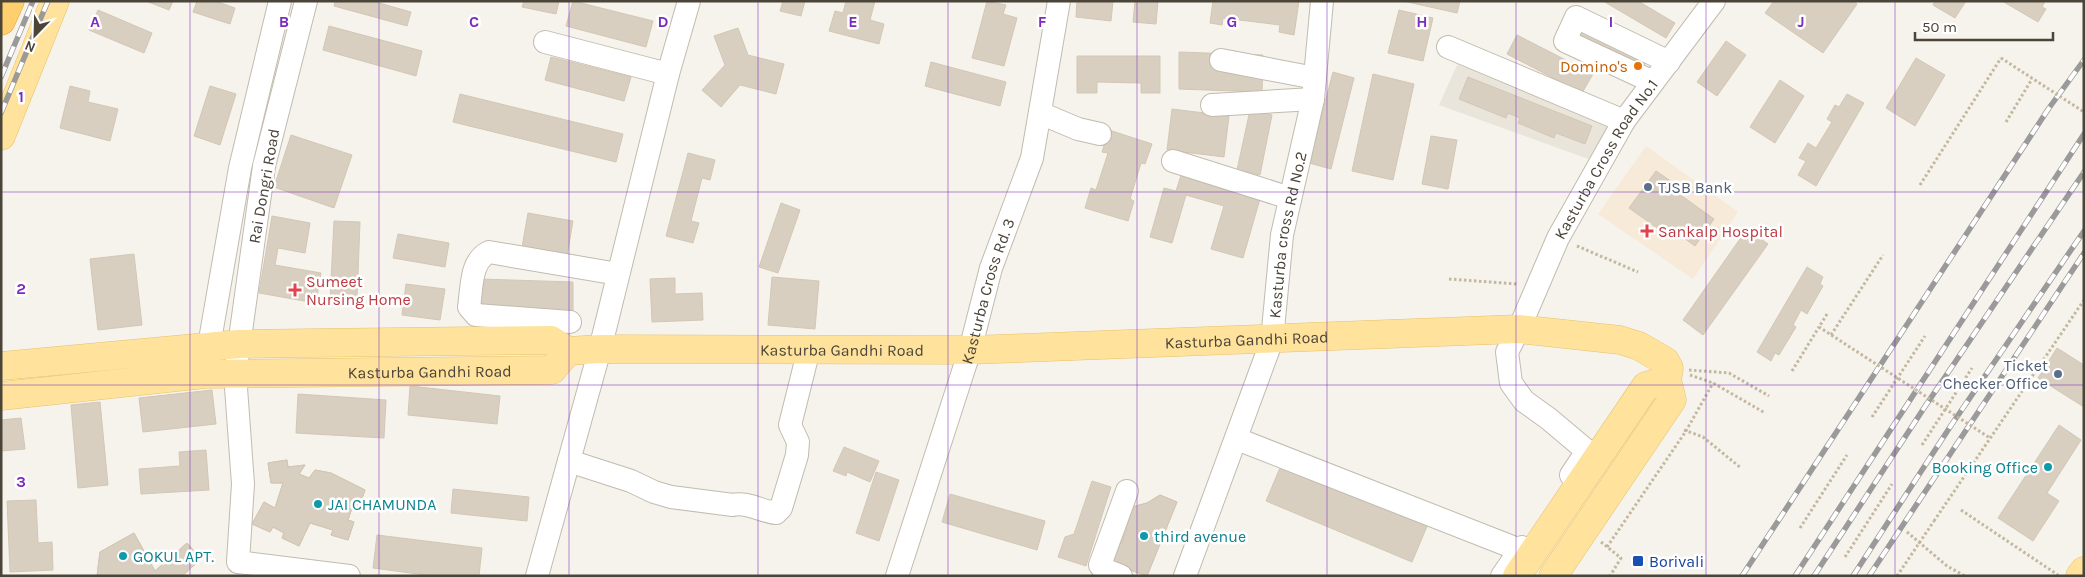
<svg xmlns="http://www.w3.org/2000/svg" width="2085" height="577" viewBox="0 0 2085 577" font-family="Karla,sans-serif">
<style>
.residential{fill:#eae5da}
.commercial{fill:#f7ead8}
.building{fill:#d8cfc1;stroke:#d3c7b4}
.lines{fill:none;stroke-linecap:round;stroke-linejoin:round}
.minor-casing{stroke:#c2bbae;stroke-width:24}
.major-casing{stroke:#e6c16a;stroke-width:29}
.highway-casing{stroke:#e0a43c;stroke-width:29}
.path{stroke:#c4b79f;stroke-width:3;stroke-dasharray:2.5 2.5;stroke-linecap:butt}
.minor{stroke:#fff;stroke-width:22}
.major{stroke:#ffe39c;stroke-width:28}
.highway{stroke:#ffcf6e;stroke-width:28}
.rail-casing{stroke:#9a9a9a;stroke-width:5.5}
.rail{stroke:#fff;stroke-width:4;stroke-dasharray:11;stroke-linecap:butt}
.path-bridge{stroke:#c4b79f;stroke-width:3;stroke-dasharray:2.5 2.5;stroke-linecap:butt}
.grid{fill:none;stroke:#7b2cbf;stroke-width:1;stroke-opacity:0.55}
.food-dot{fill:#e8710a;stroke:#fff;stroke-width:2}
.service-dot{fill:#5c6f8a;stroke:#fff;stroke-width:2}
.health-dot{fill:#e0444e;stroke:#fff;stroke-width:2}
.culture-dot{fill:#0f9aa8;stroke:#fff;stroke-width:2}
.transit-dot{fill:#1a4fb4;stroke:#fff;stroke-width:2}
.labels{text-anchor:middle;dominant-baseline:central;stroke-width:5;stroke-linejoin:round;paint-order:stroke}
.food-label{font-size:16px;fill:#c56008;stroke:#fff;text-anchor:end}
.street-label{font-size:16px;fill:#4b4439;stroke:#fff}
.service-label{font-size:16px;fill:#4e5e75;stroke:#fff;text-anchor:start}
.health-label{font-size:16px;fill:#be3a42;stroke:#fff;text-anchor:start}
.culture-label{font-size:16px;fill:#0d838f;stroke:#fff;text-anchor:start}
.transit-label{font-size:16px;fill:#164399;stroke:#fff;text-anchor:start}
.grid-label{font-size:16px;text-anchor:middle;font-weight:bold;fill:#7b2cbf;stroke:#fff;stroke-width:5;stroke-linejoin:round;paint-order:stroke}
</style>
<rect width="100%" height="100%" fill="#f6f3ec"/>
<path class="residential" d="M1458 63 1614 126 1591 160 1439 105Z"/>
<path class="commercial" d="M1646 146 1738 212 1693 279 1598 214Z"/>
<path class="building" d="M146 1H173L169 10Z
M197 1H215L235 8 230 24 193 12Z
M335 1H372L411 12 407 26 334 6Z
M524 1H559L556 14 522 7Z
M573 1 653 21 646 47 566 26Z
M783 1H805L801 16 780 11Z
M846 1H875L870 20 884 24 879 44 829 31 835 11 843 13Z
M987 1 1006 5 1003 14 1017 18 1004 66 972 58Z
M1077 1H1113L1111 21 1076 17Z
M1135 1H1158L1156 24 1133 22Z
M1213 1H1299L1294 35 1279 32 1280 25 1223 18 1222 25 1210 23Z
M1403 1H1460L1457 13Z
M1603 1H1638L1675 23 1666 38Z
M1774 1H1854L1857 4 1823 53 1765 13Z
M1935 1H1966L1955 18 1933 5Z
M2002 1H2045L2042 7 2046 9 2038 22Z
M98 10 152 33 144 53 89 30Z
M1399 10 1433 18 1423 61 1388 53Z
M329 26 422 51 416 76 323 50Z
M1580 26 1647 59 1641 73 1572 41Z
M738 28 748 55 784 64 776 94 740 85 721 107 702 90 725 65 714 36Z
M1517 35 1593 74 1582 93 1507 54Z
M1726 41 1746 55 1717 96 1697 82Z
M1179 52 1263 55 1262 92 1179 89Z
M1077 56H1160V93H1141V83L1097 82V93H1077Z
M551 57 631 77 624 101 545 80Z
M1916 58 1945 75 1915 126 1886 108Z
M931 62 1006 82 1000 106 925 86Z
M1333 72 1354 78 1331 169 1309 163Z
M1373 74 1414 84 1393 180 1352 171Z
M1468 77 1592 126 1585 144 1556 133 1554 138 1518 123 1520 118 1508 113 1506 118 1459 99Z
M1780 80 1804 96 1775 143 1750 127Z
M70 86 90 91 88 102 118 109 110 141 60 128Z
M210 86 236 94 220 145 194 136Z
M460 94 623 134 616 162 453 122Z
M1847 94 1864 103 1816 186 1798 175 1806 161 1799 158 1808 143 1816 148 1832 122 1827 119 1835 105 1839 107Z
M1172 109 1229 116 1224 157 1167 150Z
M1250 110 1272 115 1260 175 1237 170Z
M1109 130 1152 144 1145 164 1141 163 1130 199 1134 201 1128 221 1085 208 1091 188 1096 190 1108 153 1102 152Z
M291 135 352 155 334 208 274 187Z
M1431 136 1457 140 1448 189 1422 184Z
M688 153 715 160 710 180 702 178 691 221 699 223 693 243 666 236Z
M1183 169 1262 192 1243 258 1211 249 1224 206 1186 195 1172 243 1150 237 1164 188 1176 191Z
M1656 171 1678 186 1675 191 1714 219 1695 246 1665 224 1660 230 1629 208Z
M781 203 800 210 778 273 759 267Z
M528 213 573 221 566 262 521 253Z
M272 216 310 223 305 253 278 248 275 265 321 273 316 303 259 293Z
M334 221 360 222 357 301H330Z
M1747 229 1768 244 1703 335 1683 320Z
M398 234 449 243 445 267 393 258Z
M134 254 142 325 98 330 90 259Z
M1807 267 1823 277 1820 284 1823 286 1807 314 1801 310 1793 325 1796 327 1779 355 1775 353 1771 361 1757 352Z
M772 277 819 281 815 329 768 325Z
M675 278V294L702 293 703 320 652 322 650 279Z
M481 279 573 282V313L480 310Z
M406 284 445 289 440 320 402 315Z
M2057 348 2084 365V407L2038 378Z
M410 386 500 396 497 424 408 415Z
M212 390 216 424 143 432 139 398Z
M298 394 386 400 384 438 296 433Z
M100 402 108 485 78 488 71 405Z
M21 418 25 449 1 451V420Z
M2059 425 2081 440 2047 493 2059 501 2033 541 1998 518Z
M844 447 879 461 870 482 847 472 846 476 833 471Z
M206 450 209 490 141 494 139 469 180 466 179 452Z
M287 460 288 467 305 465 299 474 309 478 315 470 331 473 365 490 359 507 353 505 348 520 354 522 348 540 331 535 333 530 310 523 299 546 282 538 284 533 273 527 270 532 252 524 264 502 275 508 283 483H271L268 463Z
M287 460 288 467 305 465 299 474 309 478 315 470 331 473 365 490 359 507 353 505 348 520 354 522 348 540 331 535 333 530 310 523 299 546 282 538 284 533 273 527 270 532 252 524 264 502 275 508 283 483H271L268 463Z
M1282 463 1428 524 1412 562 1266 501Z
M876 472 899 480 879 541 856 533Z
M1092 481 1111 487 1086 566 1058 557 1065 537 1074 534Z
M453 489 529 497 527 521 451 513Z
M950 494 1045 521 1037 550 942 522Z
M1160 495 1177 502 1147 576 1108 562 1114 544H1121L1127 528 1123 524 1128 508 1147 503Z
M1160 495 1177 502 1147 576 1108 562 1114 544H1121L1127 528 1123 524 1128 508 1147 503Z
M36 500 38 543 52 542 53 570 10 572 7 501Z
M134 533 155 571 187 543 201 559 182 576H97L100 552Z
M134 533 155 571 187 543 201 559 182 576H97L100 552Z
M377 535 482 548 479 576H433L373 568Z"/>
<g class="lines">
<g class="minor-casing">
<g id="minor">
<path d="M306 1 264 166 235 374 243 484 238 562 349 576"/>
<path d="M545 42 668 74"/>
<path d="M1448 47 1624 121"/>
<path d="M1221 60 1315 78"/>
<path d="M1653 82 1565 41 1576 17 1669 62"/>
<path d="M1212 105 1313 99"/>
<path d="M1040 113 1078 129 1100 134"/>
<path d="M1173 161 1290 198"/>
<path d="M570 322 476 315 469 307C472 288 470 261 489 252L618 274"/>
<path d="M206 363 240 168 280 1"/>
<path d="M1237 439 1520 550"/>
<path d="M569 461 631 481 654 492 671 497 733 505C746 501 763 512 776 513L781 508 797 455 798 442 790 425 809 349"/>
<path id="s1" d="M1571 475 1587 451 1549 419 1524 401 1511 383 1507 352 1519 329 1558 238 1624 121 1714 1"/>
<path d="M537 576 600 349 668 74 689 1"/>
<path id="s2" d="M897 576 970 350 991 268 1032 158 1059 1"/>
<path d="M1121 576 1103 569 1100 565 1127 491"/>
<path id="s3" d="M1185 576 1272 340 1282 235 1313 99 1322 1"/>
<path d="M1502 576 1522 547"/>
</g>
</g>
<g class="major-casing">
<g id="major">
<path d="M1 136 55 1"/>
<path d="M1 366 239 344 551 340 568 351"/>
<path id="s4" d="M1 396 205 374 552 370 568 351 600 349 970 350 1519 329 1620 340 1639 346 1665 361 1669 368 1667 380 1672 400 1553 576"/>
<path d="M1517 576 1646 386 1667 380"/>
<path d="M2080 576 2084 571"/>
</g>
</g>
<g class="highway-casing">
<path id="highway" d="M1 21 10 1"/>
</g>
<path class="path" d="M2006 122 2032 79
M1920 185 2001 58
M1577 246 1638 272
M1449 279 1517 284
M1831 335 1883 255
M1689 370 1729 373 1769 396
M1792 371 1819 327
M1690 375 1713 383 1765 413
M1872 417 1925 336
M1684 430 1703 437 1741 468
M1922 445 1972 368
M1961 510 2058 575
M1934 521 2084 300
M1800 528 1847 455
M1907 532 1947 566 1965 576
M1601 542 1621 558 1610 576
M1607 547 1686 431 1713 383
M1845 557 1892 484"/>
<use href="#minor" class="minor"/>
<use href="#major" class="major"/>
<use href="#highway" class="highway"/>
<g class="rail-casing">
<path id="rail" d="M1 77 33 1
M1 113 48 1
M1742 576 2049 108 2084 60
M1795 576 2084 134
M1814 576 1924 408 2084 172
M1853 576 1950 427 2084 231
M1869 576 2084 253"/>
</g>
<use href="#rail" class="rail"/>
<path class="path-bridge" d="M2001 58 2084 112
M1827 314 1819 327 1990 438
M1897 576 1934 521"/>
</g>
<path class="grid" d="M190 1V576M379 1V576M569 1V576M758 1V576M948 1V576M1137 1V576M1327 1V576M1516 1V576M1706 1V576M1895 1V576M1 192H2084M1 385H2084"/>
<circle class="food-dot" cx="1638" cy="66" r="5"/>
<g class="service-dot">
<circle cx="1648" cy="187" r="5"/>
<circle cx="2058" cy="374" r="5"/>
</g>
<g class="health-dot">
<path d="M1644.5 223.5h5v5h5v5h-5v5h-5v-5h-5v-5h5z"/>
<path d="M292.5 282.5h5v5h5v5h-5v5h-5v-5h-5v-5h5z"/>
</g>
<g class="culture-dot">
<circle cx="2048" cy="467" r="5"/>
<circle cx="318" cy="504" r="5"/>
<circle cx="1144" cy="536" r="5"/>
<circle cx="123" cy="556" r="5"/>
</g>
<rect class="transit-dot" x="1632" y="555" width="12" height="12" rx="2.5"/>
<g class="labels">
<g class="food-label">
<text x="1628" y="66">Domino's</text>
</g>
<g class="street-label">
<text stroke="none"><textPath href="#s1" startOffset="380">Kasturba Cross Road No.1</textPath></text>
<text transform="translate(264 186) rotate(-80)">Rai Dongri Road</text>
<text stroke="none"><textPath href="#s3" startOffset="358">Kasturba cross Rd No.2</textPath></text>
<text stroke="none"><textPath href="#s2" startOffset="299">Kasturba Cross Rd. 3</textPath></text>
<text stroke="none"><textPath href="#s4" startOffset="1256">Kasturba Gandhi Road</textPath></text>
<text stroke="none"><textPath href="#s4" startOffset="851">Kasturba Gandhi Road</textPath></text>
<text stroke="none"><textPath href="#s4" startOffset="430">Kasturba Gandhi Road</textPath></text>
</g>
<g class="service-label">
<text x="1658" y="187">TJSB Bank</text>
<text x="2048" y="365" text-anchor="end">Ticket<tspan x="2048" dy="18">Checker Office</tspan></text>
</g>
<g class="health-label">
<text x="1658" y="231">Sankalp Hospital</text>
<text x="306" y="281">Sumeet<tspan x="306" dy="18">Nursing Home</tspan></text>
</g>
<g class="culture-label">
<text x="2038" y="467" text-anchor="end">Booking Office</text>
<text x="328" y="504">JAI CHAMUNDA</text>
<text x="1154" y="536">third avenue</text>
<text x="133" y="556">GOKUL APT.</text>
</g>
<g class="transit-label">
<text x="1649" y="561">Borivali</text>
</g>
</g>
<g class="grid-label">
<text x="95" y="27">A</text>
<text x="284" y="27">B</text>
<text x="474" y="27">C</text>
<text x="663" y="27">D</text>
<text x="853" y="27">E</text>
<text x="1042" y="27">F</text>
<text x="1232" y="27">G</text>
<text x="1422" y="27">H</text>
<text x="1611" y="27">I</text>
<text x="1801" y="27">J</text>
<text x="21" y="102">1</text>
<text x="21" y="294">2</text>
<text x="21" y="487">3</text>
</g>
<rect width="2085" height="577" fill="none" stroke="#4b4439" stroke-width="5"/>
<g transform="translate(35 35) rotate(203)" stroke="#ffffff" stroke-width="4" paint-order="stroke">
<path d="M0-4L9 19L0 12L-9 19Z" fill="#4b4439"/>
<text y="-8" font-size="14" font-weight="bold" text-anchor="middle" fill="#4b4439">N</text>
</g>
<path d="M1915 32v8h138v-8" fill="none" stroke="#4b4439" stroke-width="2.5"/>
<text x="1922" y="32" font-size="15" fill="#4b4439" stroke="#ffffff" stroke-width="4" paint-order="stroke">50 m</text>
</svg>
